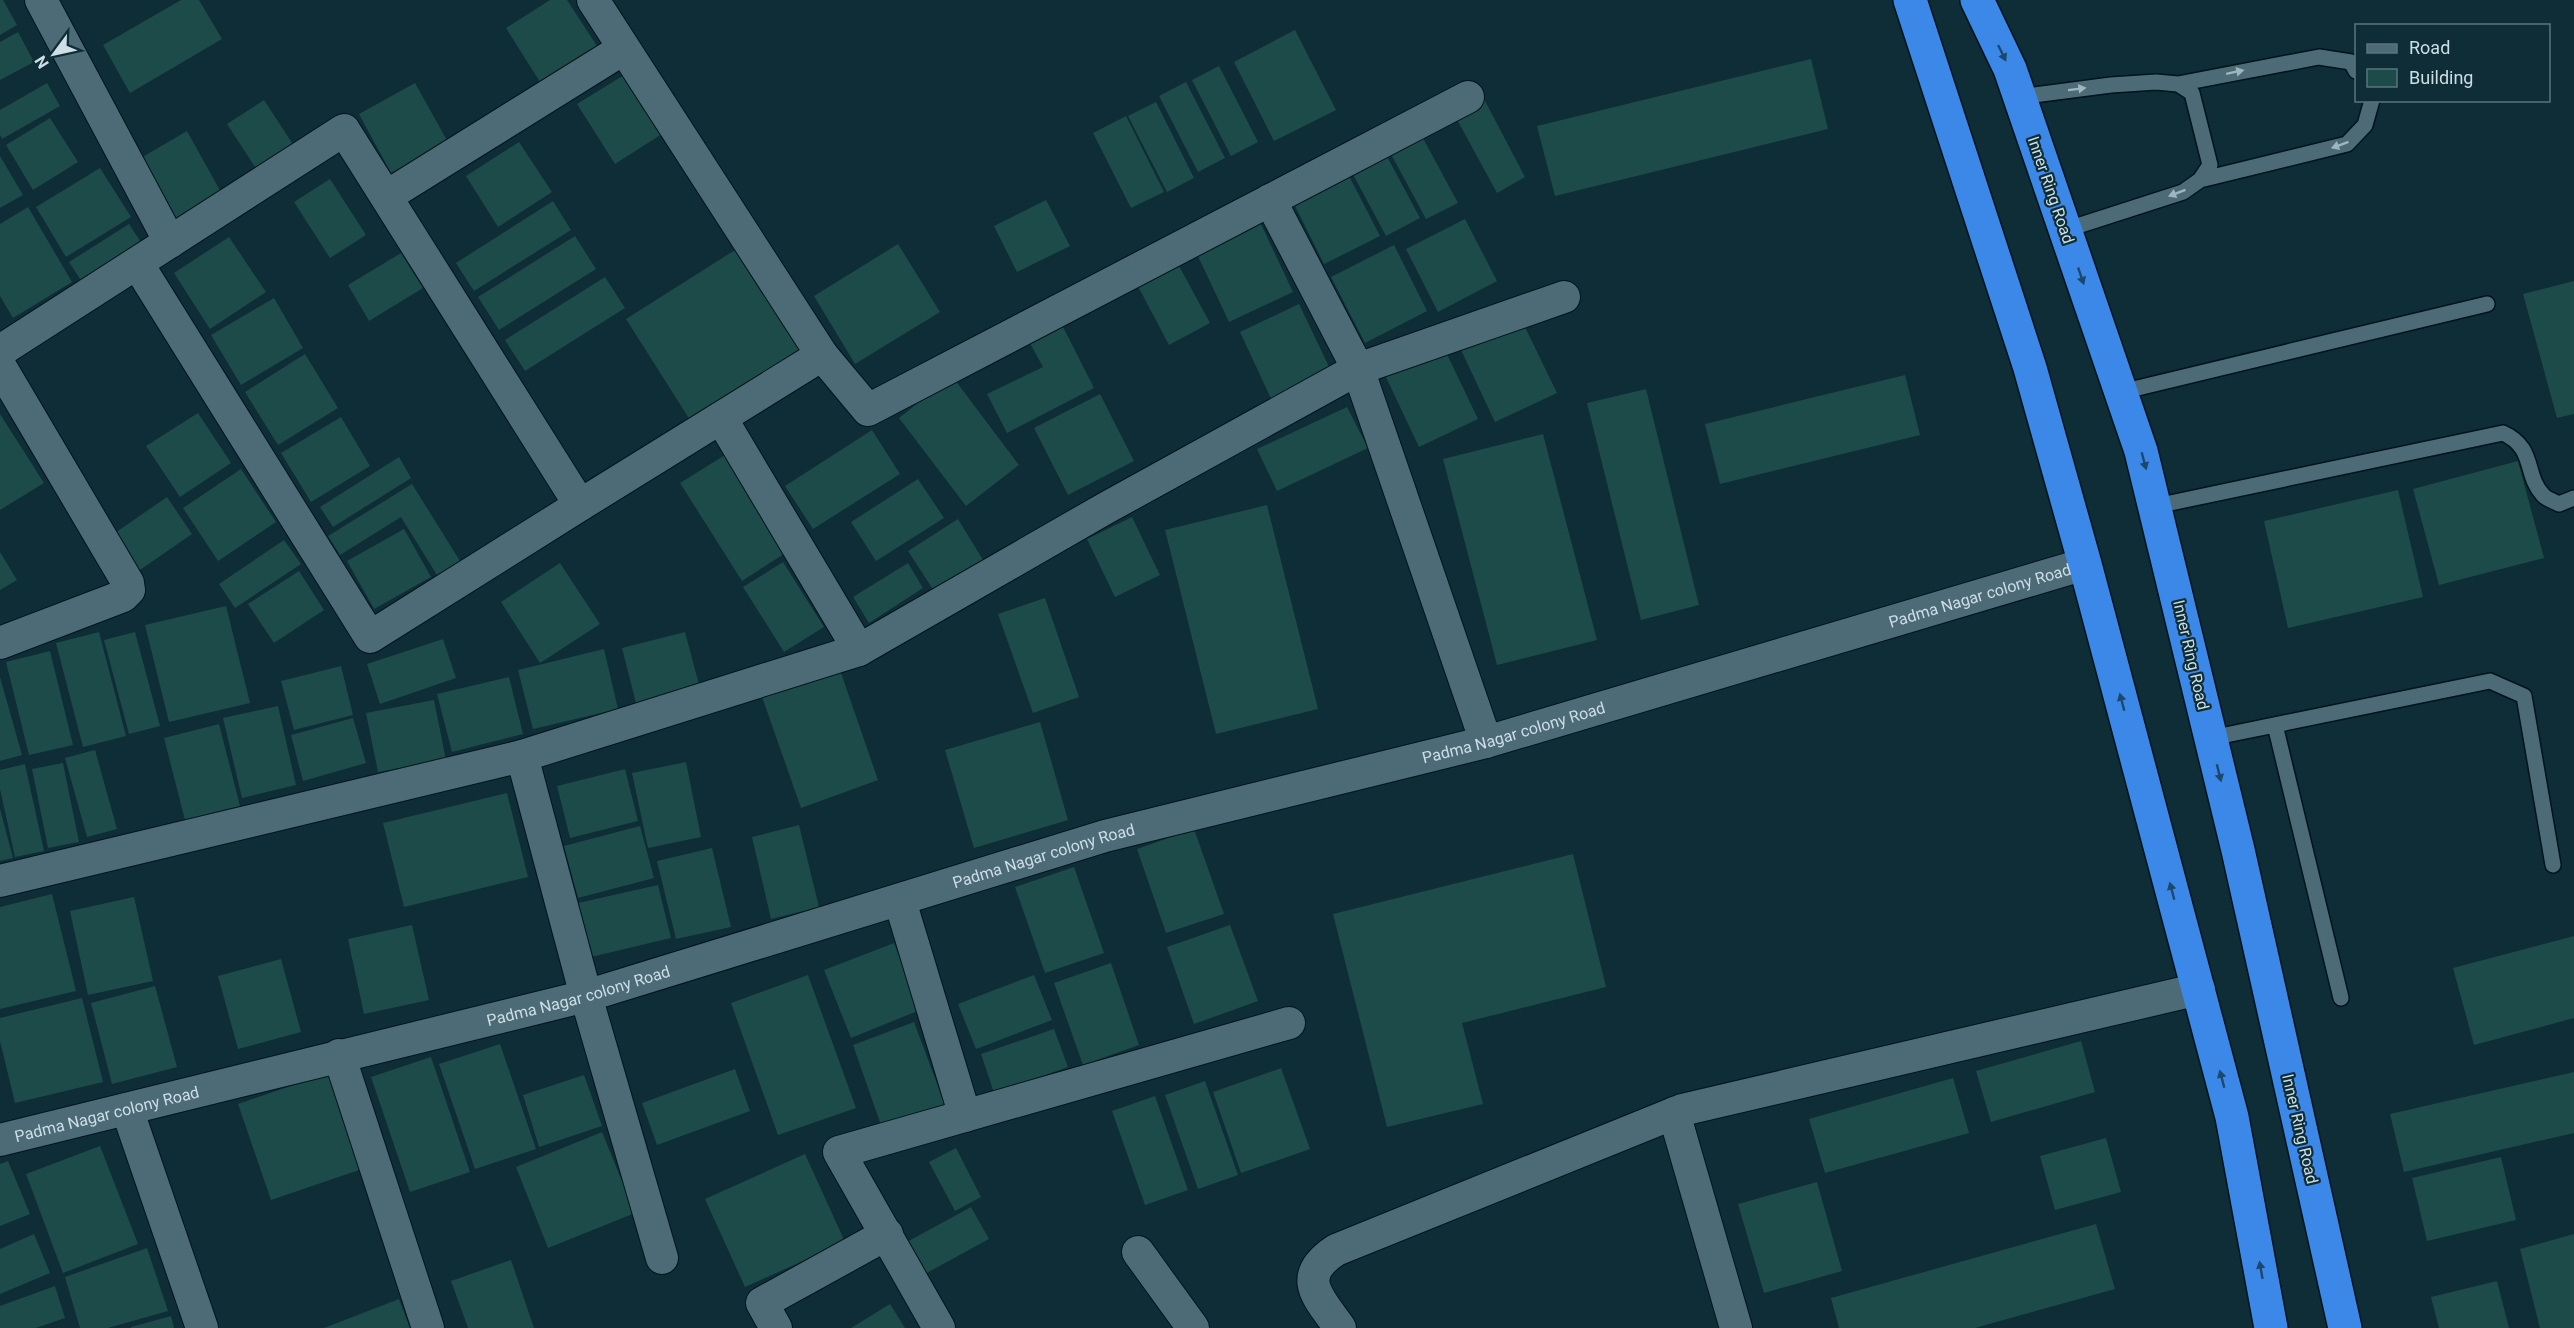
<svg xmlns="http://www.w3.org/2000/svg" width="2574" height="1328" viewBox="0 0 2574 1328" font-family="Roboto,sans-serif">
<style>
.building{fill:#1d4b49}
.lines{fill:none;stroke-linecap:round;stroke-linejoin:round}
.lane-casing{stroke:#00141c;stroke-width:18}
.street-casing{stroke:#00141c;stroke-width:34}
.highway-casing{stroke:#00141c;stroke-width:36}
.lane{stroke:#4c6b77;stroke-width:15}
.street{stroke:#4c6b77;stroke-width:32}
.highway{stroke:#3c88e9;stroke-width:33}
.oneway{fill:#1c486c}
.oneway2{fill:#a0b6be}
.labels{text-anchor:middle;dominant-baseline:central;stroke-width:4.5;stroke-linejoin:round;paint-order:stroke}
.street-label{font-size:16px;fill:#cddee5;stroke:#0e2d37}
</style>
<rect width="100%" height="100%" fill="#0e2d37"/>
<path class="building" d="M0 0H3L17 25 0 35Z
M181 0H199L222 39 130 93 103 45Z
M550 0H567L597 46 540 82 506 28Z
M1295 30 1336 110 1274 141 1234 62Z
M18 32 34 62 0 80V42Z
M1811 59 1828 129 1555 196 1537 126Z
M1219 66 1258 142 1231 156 1192 80Z
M624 75 662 134 615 164 577 104Z
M1186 82 1225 158 1198 172 1159 96Z
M47 83 60 106 2 139 0 135V110Z
M415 83 448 142 391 173 359 114Z
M1484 99 1525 177 1497 193 1454 114Z
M264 100 296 149 259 173 227 124Z
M1156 102 1194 178 1167 192 1128 116Z
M1126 116 1164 192 1131 208 1093 133Z
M50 118 78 162 33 190 6 145Z
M1417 127 1458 203 1426 219 1385 143Z
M187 131 222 194 175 221 139 159Z
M519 142 552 192 498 227 466 176Z
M1382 147 1420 218 1386 236 1348 165Z
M0 156 23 195 0 208Z
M100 168 131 217 66 257 36 207Z
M1345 168 1380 236 1324 264 1290 196Z
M330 179 366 235 330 258 294 202Z
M1046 200 1070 246 1017 272 994 226Z
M553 201 571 230 474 291 456 263Z
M28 207 72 282 13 318 0 296V224Z
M1465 219 1497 281 1438 312 1406 249Z
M1260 222 1293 292 1229 322 1196 252Z
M129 224 142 244 82 282 69 262Z
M575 236 596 269 499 330 478 297Z
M229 237 266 292 210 329 174 273Z
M898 244 940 312 855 364 814 296Z
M1394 245 1427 311 1365 343 1331 277Z
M735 250 799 350 690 420 626 319Z
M401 253 423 288 369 321 348 285Z
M1172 253 1210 323 1169 345 1132 275Z
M605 277 625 308 525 371 505 340Z
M2574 281V414L2557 418 2523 294Z
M274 298 303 348 241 385 211 335Z
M1299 304 1333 375 1273 403 1240 332Z
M1058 317 1094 388 1007 433 987 394 1043 367 1025 334Z
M1522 321 1557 393 1495 422 1461 350Z
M1444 348 1478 419 1419 447 1385 375Z
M305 354 338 408 278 445 245 392Z
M1905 375 1920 435 1720 484 1705 424Z
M952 376 1019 465 966 506 899 418Z
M1646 389 1699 605 1641 620 1587 403Z
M1100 394 1134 461 1068 495 1034 428Z
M1347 407 1368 448 1277 491 1257 449Z
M198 413 231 463 180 497 146 446Z
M0 414 44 483 0 510Z
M341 417 370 466 311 502 281 453Z
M872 430 900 474 813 529 785 486Z
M1543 434 1597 640 1497 665 1443 459Z
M725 455 787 552 742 581 680 483Z
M399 457 411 478 333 527 320 507Z
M2518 461 2544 558 2439 585 2413 489Z
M241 469 276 522 218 561 183 508Z
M918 479 944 518 876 561 851 522Z
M412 484 460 561 437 575 401 517 340 555 328 536Z
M2398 490 2423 597 2288 628 2264 521Z
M167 497 192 534 137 572 112 535Z
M1267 505 1318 709 1216 734 1165 530Z
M1132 517 1160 575 1115 597 1087 539Z
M958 519 983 560 934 591 908 551Z
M404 529 431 577 374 609 347 561Z
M284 540 301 564 235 608 219 584Z
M0 552 17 580 0 590Z
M783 562 824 627 784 652 743 587Z
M560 563 600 624 540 663 501 602Z
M908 563 923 588 869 623 853 597Z
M299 571 324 610 274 643 248 604Z
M1045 598 1079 697 1033 713 998 614Z
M226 606 250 703 169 722 145 625Z
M99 632 126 736 83 747 56 643Z
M135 632 160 726 129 734 104 640Z
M685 632 701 692 637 707 622 648Z
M443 639 456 678 380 704 367 664Z
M604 649 618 709 533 729 518 670Z
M50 651 73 745 29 755 6 662Z
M341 666 353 715 294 730 281 681Z
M839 667 878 780 801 808 761 694Z
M0 677 22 755 0 761Z
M509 677 523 734 452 752 437 694Z
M434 700 446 760 378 772 366 713Z
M278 706 296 785 242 798 223 718Z
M353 718 366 763 303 781 291 735Z
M1040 722 1068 820 974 848 945 750Z
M219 724 240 806 185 820 164 738Z
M95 750 117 829 87 837 65 758Z
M686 762 701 837 648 848 632 773Z
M63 763 79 842 48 848 32 769Z
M25 764 44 851 15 857 0 789V770Z
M625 769 638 821 570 838 557 786Z
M507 793 528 877 404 907 383 823Z
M0 809 13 858 0 861Z
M799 825 819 907 771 919 752 837Z
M640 826 654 878 578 898 564 846Z
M1194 829 1224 914 1166 933 1137 849Z
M712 848 731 927 676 939 657 861Z
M1573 854 1606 987 1462 1023 1483 1104 1387 1127 1333 914Z
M1074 867 1104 953 1045 973 1015 887Z
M658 885 671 938 591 957 578 903Z
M52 894 76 991 0 1009V907Z
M134 897 153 981 88 995 70 911Z
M412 925 429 1000 364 1014 348 939Z
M1230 925 1258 1001 1194 1024 1167 947Z
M2574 936V1018L2474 1045 2453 968Z
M894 943 920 1010 851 1038 824 970Z
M281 959 301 1032 238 1049 218 976Z
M1111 963 1139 1045 1083 1065 1054 983Z
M808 975 856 1108 778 1135 731 1003Z
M1034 975 1052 1020 976 1049 958 1004Z
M155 986 177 1067 112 1084 91 1003Z
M82 998 103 1082 15 1103 0 1041V1018Z
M914 1022 945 1105 882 1128 853 1045Z
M1054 1029 1068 1067 994 1093 981 1054Z
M2081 1041 2095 1092 1991 1122 1976 1071Z
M500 1044 536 1149 475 1169 439 1064Z
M431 1057 470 1172 410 1192 371 1077Z
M1281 1068 1310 1149 1241 1173 1213 1092Z
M735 1069 750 1111 657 1145 642 1103Z
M2574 1072V1133L2404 1172 2390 1114Z
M329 1073 362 1169 271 1200 238 1104Z
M584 1075 602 1126 539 1147 523 1095Z
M1953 1078 1969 1133 1825 1173 1809 1119Z
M1205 1081 1238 1175 1198 1189 1165 1095Z
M1155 1096 1188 1190 1145 1205 1112 1111Z
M602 1132 635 1213 548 1248 516 1167Z
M2106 1138 2121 1192 2055 1210 2040 1156Z
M100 1146 138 1244 63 1273 26 1174Z
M956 1148 981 1197 955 1211 929 1162Z
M805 1154 845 1242 745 1287 705 1199Z
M2501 1157 2516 1220 2427 1241 2412 1178Z
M8 1161 30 1214 0 1226V1164Z
M1817 1182 1842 1271 1764 1293 1738 1204Z
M971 1207 989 1239 923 1275 905 1243Z
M2096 1224 2115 1289 1975 1328H1839L1831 1298Z
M34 1234 50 1273 0 1294V1249Z
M2574 1234V1328H2540L2520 1249Z
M147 1248 168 1311 108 1328H80L65 1277Z
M511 1260 534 1328H468L451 1281Z
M2497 1281 2509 1328H2439L2431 1297Z
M55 1286 65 1318 36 1328H0V1306Z
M399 1299 410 1328H324Z
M890 1304 905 1328H851Z
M171 1316 174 1328H131V1327Z"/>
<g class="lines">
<g class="lane-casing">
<path id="lane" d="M2178 84 2319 57 2351 62 2356 71
M2019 97 2111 85 2156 82 2178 84 2192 93 2210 165 2200 180 2183 192 2065 230
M2200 180 2347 144 2365 125 2372 100
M2121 392 2487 304
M2156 506 2503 433C2536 448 2524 475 2543 495 2546 499 2554 501 2559 504L2574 498
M2275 725 2341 998
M2211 738 2490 681 2524 696 2553 865"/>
</g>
<g class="street-casing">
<g id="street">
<path d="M41 0 170 242"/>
<path d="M593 0 822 355"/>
<path d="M387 196 623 49"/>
<path d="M1270 200 1358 369 1486 742"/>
<path d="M0 351 344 130 580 505 370 637 137 263"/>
<path d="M0 366 128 583 129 590 123 596 0 643"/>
<path d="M721 418 859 650"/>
<path d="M580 505 822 355 868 410 1468 97"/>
<path d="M522 756 859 650 1106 508 1358 369 1564 297"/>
<path d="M0 881 522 756 586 996 662 1258"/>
<path d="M900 901 965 1116"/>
<path d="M339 1055 428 1328"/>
<path d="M127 1109 202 1328"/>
<path d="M1674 1113 1736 1328"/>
<path id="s1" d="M0 1140 586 996 1105 836 1486 742 2085 564"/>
<path d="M1138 1252 1193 1328"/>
<path d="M776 1328 762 1303 887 1234"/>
<path d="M939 1328 839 1152 1289 1023"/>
<path d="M1340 1328C1318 1297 1295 1277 1336 1250L1682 1110 2199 989"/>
</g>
</g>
<g class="highway-casing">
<path id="highway" d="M1910 0 2030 368 2085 564 2232 1117 2271 1328
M1977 0 2010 69 2141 451 2238 850 2345 1328"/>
</g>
<use href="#lane" class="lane"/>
<use href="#street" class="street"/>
<use href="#highway" class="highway"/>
</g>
<defs><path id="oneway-solid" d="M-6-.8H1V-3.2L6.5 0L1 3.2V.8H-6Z" transform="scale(1.5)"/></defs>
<g class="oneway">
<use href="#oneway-solid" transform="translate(2002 53) rotate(64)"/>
<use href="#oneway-solid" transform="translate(2081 276) rotate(71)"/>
<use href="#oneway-solid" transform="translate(2144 461) rotate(75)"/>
<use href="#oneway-solid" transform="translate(2122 702) rotate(-105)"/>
<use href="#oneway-solid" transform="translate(2219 773) rotate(76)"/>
<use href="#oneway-solid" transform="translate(2172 891) rotate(-105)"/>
<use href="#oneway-solid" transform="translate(2222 1079) rotate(-105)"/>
<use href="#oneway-solid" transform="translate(2261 1270) rotate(-100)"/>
</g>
<g class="oneway2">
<use href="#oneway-solid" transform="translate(2235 72) rotate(-12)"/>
<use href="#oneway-solid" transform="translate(2077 89) rotate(-7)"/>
<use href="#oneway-solid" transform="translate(2340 145) rotate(160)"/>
<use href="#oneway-solid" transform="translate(2177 193) rotate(159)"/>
</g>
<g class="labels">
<g class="street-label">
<text transform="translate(2051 190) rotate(71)">Inner Ring Road</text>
<text stroke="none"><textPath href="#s1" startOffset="2054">Padma Nagar colony Road</textPath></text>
<text transform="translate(2191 655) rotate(77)">Inner Ring Road</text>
<text stroke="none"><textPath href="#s1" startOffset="1568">Padma Nagar colony Road</textPath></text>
<text stroke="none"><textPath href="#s1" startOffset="1082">Padma Nagar colony Road</textPath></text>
<text stroke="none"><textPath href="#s1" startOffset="596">Padma Nagar colony Road</textPath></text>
<text stroke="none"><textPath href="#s1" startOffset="110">Padma Nagar colony Road</textPath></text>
<text transform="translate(2300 1129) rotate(77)">Inner Ring Road</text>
</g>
</g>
<rect x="2355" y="24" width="195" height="78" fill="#0e2d37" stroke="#5a747d" stroke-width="1.5"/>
<rect x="2367" y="44" width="30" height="9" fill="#4c6b77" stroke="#5a747d" stroke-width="1.5"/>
<text x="2409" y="54" font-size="18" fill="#cddee5">Road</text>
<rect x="2367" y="69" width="30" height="18" fill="#1d4b49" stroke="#5a747d" stroke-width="1.5"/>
<text x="2409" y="84" font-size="18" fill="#cddee5">Building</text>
<g transform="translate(54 54) rotate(237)" stroke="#0e2d37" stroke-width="4.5" paint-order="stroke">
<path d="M0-4.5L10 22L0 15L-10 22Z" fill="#cddee5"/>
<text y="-9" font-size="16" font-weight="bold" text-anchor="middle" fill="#cddee5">N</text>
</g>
</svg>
